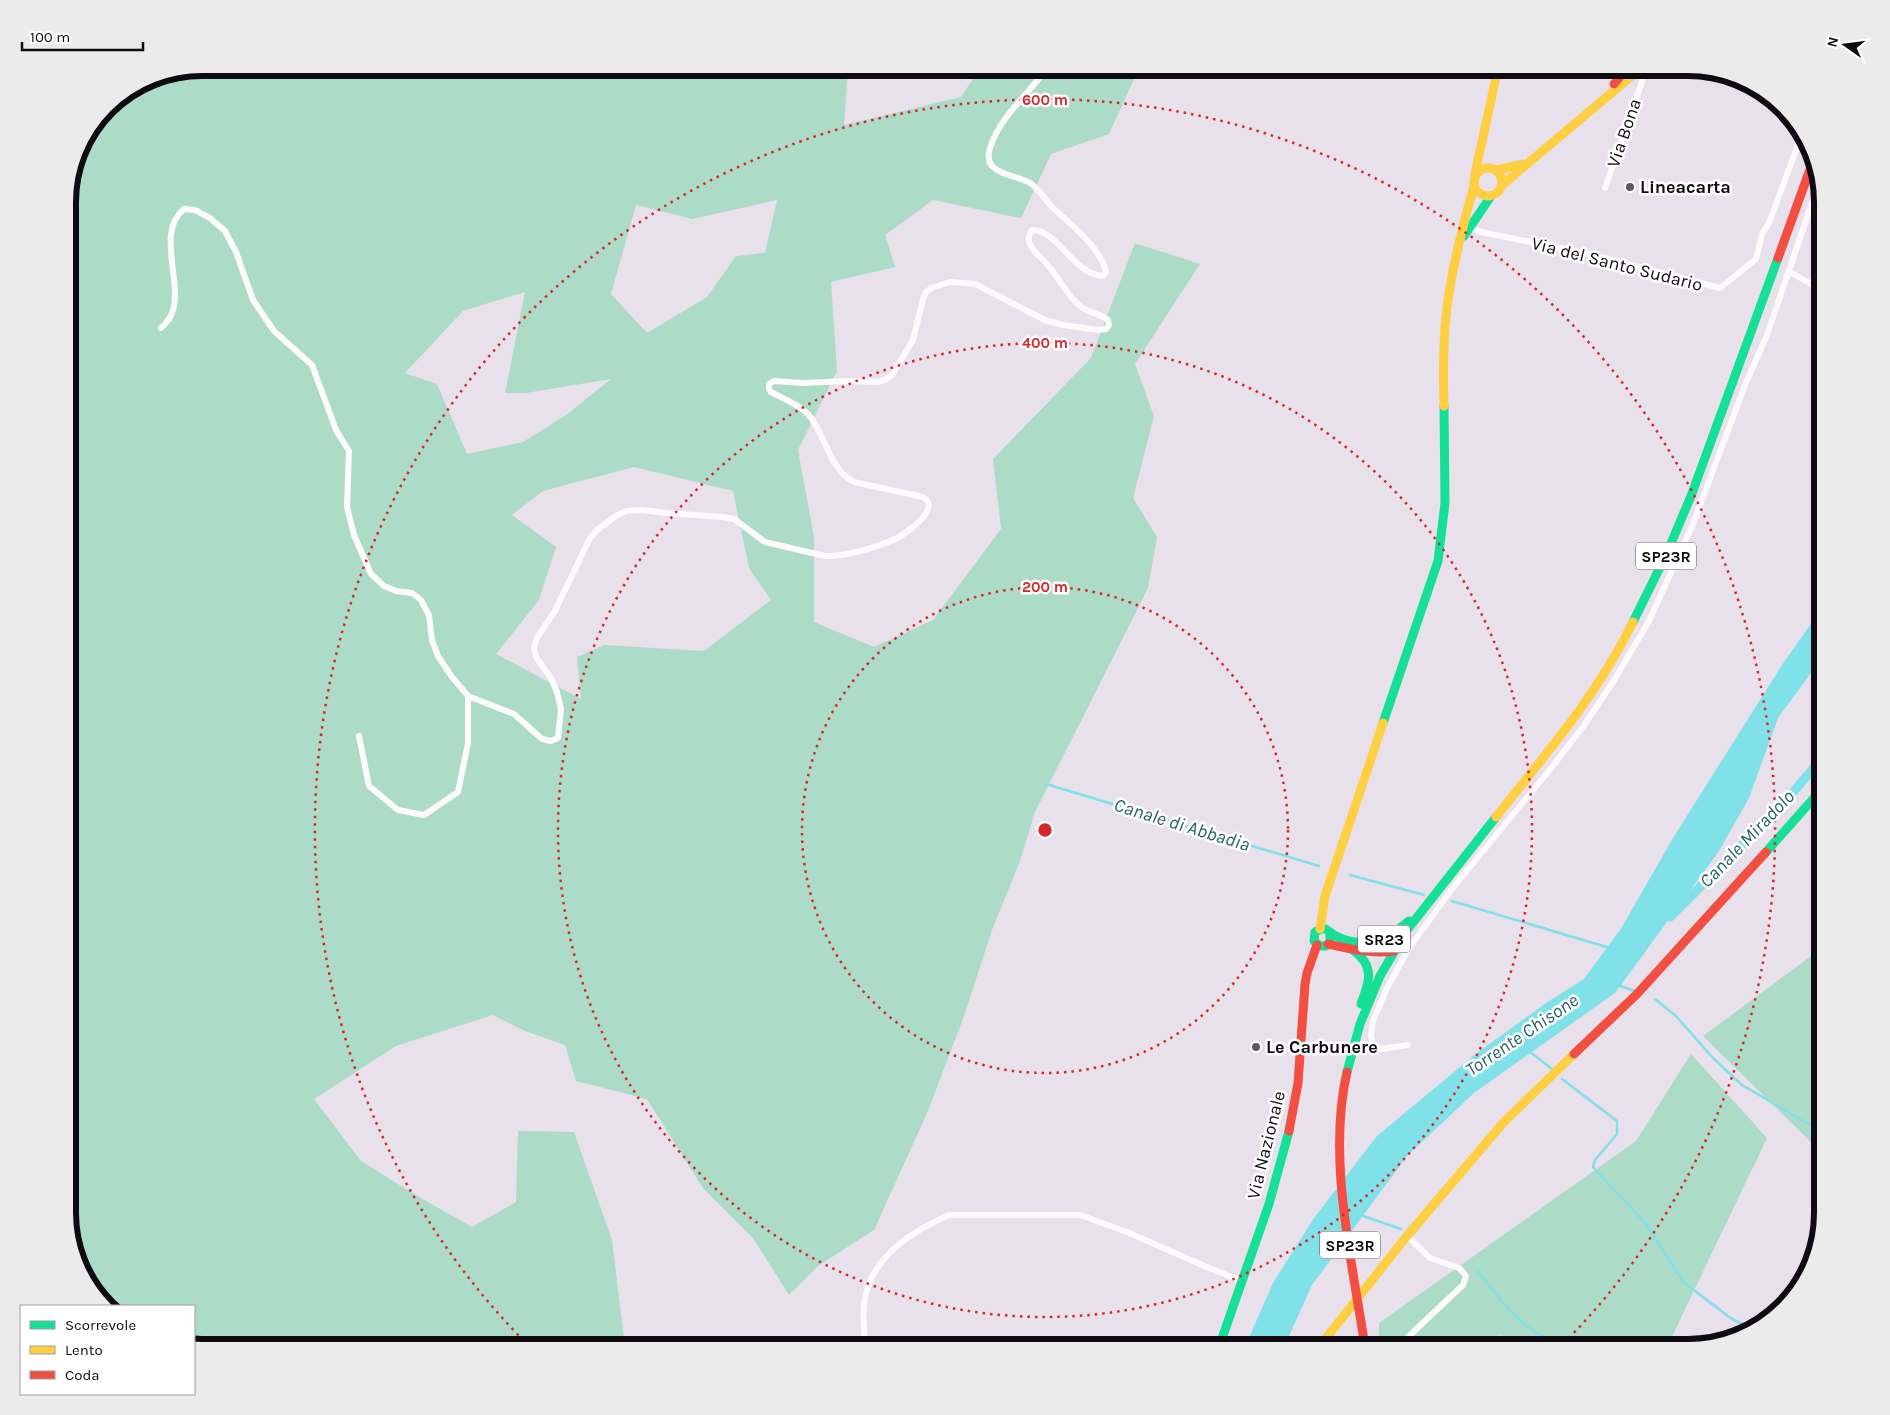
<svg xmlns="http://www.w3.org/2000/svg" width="1890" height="1415" viewBox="0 0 1890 1415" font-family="Karla,sans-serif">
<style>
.green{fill:#acdcc8;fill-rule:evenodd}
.water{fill:#80e1e8}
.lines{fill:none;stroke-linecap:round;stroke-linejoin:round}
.stream{stroke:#80e1e8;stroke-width:2.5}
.canal{stroke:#80e1e8;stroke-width:9}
.street{stroke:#fcfafc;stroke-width:6}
.fast{stroke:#16e098;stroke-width:9}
.slow{stroke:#ffcf43;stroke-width:9}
.jam{stroke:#f24e42;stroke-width:9}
.ring{fill:none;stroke:#d62828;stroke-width:2.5;stroke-dasharray:2.5 5}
.poi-dot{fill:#5c565e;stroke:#fff;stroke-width:2}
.labels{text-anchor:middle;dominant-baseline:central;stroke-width:5;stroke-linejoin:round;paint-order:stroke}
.shield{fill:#fff;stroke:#585459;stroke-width:1}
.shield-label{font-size:16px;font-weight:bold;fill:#100b12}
.street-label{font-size:18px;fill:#100b12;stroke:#fff}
.poi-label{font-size:18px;font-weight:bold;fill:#100b12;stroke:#fff;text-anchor:start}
.water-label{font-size:19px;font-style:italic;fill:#276264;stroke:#fff}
.rim{fill:none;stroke:#100b12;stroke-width:6}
.centre{fill:#d62828;stroke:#fff;stroke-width:2.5}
.ring-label{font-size:15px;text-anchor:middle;font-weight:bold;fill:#d62828;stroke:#fff;stroke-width:5;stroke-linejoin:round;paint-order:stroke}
</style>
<rect width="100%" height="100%" fill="#e8e0eb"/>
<path class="green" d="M203 68H848L844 125 961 97 979 70 977 68H1139L1109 134 1051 154 1021 218 933 200 885 235 895 267 831 282 837 371 798 450 814 537V622L874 647 933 620 1001 529 993 459 1091 358 1135 243 1200 264 1135 364 1154 416 1133 498 1157 537 1148 588 1035 812 1020 861 992 930 964 1016 928 1111 874 1230 818 1266 789 1295 753 1238 703 1188 647 1099 576 1081 565 1045 525 1031 493 1015 396 1046 314 1099 361 1161 419 1197 472 1227 516 1202 518 1131 574 1132 612 1240 625 1347H202L194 1346V1306H109L82 1272 68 1221V193L81 143 113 101 151 78ZM777 200 765 253 736 256 707 297 647 333 611 294 636 205 692 219ZM525 292 505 393H526L611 379 566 415 523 442 467 454 437 384 405 373 463 311ZM634 467 733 491 749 568 771 600 704 651 604 645 577 657 581 699 496 654 539 600 556 547 512 515 543 491Z
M1822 948V1153L1703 1036Z
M1691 1054 1767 1138 1667 1347H1531L1499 1335 1492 1347H1379V1323L1636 1141Z
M807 1337 808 1347H758Z"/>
<path class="water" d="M1822 608V658L1778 718 1749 798 1719 851 1615 993 1474 1093 1407 1156 1312 1285 1284 1347H1245L1273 1283 1314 1218 1377 1136 1477 1053 1549 1001 1584 979 1622 927 1673 838 1782 665Z"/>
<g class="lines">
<path class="stream" d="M1046 784 1319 866
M1350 875 1424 895
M1452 901 1610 948
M1617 985 1635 991
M1655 999 1676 1016 1713 1058 1742 1085 1822 1132
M1530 1052 1552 1069
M1562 1079 1617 1121V1134L1595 1160 1593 1167 1647 1225 1683 1282 1732 1319 1753 1329
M1360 1215 1401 1229
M1478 1271C1497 1296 1517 1324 1546 1338 1554 1342 1563 1344 1571 1347"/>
<path class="canal" d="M1670 917 1784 803 1822 758"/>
<path class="street" d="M1644 78 1652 68
M1605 188 1643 79 1644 68
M1470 227 1481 232 1585 253 1720 288 1756 259 1762 234 1769 223 1802 134
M1788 271 1822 290
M161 328C164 325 167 322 169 319 188 290 153 234 184 209L195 210 210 218 225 231 236 252 253 300 274 331 312 365 336 430 349 451 347 507 354 535 371 574 384 586 396 591 412 593 421 600 429 615 432 640 438 656 452 677 468 696 514 714 542 739 551 741 558 738 561 709 557 692 551 678 536 657 534 647 538 636 555 611 589 540 596 531 617 515 627 511 641 510 667 513 723 517 734 519 765 542 825 556C844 557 879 547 897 538 907 533 942 508 923 497L854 482C829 470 826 434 808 414 798 404 784 399 771 392L769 389V384L774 381 802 383 849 381 877 382 885 380 892 375 913 340 923 299 926 292 931 288 950 282 975 284 1045 320 1063 325 1098 330 1106 329 1109 325 1108 320C1099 313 1088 313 1080 306 1065 294 1057 273 1043 260 1038 255 1030 248 1029 241 1028 237 1029 234 1032 230 1057 229 1074 275 1103 276L1106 272C1101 248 1071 224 1053 208 1045 200 1040 190 1030 183 1019 176 1001 176 992 166 988 161 988 153 990 148 1000 116 1029 94 1047 68
M359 736 369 786 398 810 424 815 458 792 468 743V696
M1408 1045 1381 1049 1373 1045 1371 1035 1373 1021 1387 988 1409 948 1455 885 1552 767 1585 724 1613 682 1649 621 1693 524 1745 385 1767 335 1818 185
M865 1347C865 1334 862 1319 864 1305 868 1260 910 1232 949 1215H1080L1127 1232 1209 1268 1242 1281
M1399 1347 1409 1336 1463 1285 1466 1276 1459 1268 1430 1258 1407 1236"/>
<path class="fast" d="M1464 236 1491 196
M1633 622 1667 553 1691 496 1778 258
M1383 723 1438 561 1445 503 1444 406
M1766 852 1822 789
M1330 933V942L1326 946H1320L1314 941 1315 932 1323 928C1328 930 1332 934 1336 936 1363 950 1388 939 1409 921
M1353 950C1375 966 1370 981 1361 1004
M1347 1072 1360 1024 1380 976 1407 930 1496 817
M1219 1347 1269 1204 1289 1131"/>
<path class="slow" d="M1474 182a14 14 0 1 1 28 0a14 14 0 1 1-28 0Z
M1496 170 1524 164
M1475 174 1498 68
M1501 186 1641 68
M1444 406C1443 376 1443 347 1446 317 1450 274 1462 228 1474 186
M1496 817C1545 755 1598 694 1633 622
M1320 929 1325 896 1383 723
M1319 1347 1407 1236 1503 1123 1574 1054"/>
<path class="jam" d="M1614 84 1627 68
M1778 258 1813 161
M1328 944C1351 949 1371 954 1394 951
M1574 1054 1637 994 1766 852
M1347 1072C1327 1158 1352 1260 1365 1347
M1289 1131 1298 1083 1305 984 1307 973 1317 945"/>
</g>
<g class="ring">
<circle cx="1045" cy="830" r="243"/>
<circle cx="1045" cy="830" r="487"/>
<path d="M529 1346A730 730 0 1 1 1561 1346"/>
</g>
<g class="poi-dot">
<circle cx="1630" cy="187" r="5"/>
<circle cx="1256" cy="1047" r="5"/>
</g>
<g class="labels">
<g class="shield">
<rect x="1636" y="542.5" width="60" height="27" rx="4"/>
<rect x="1358" y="925.5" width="52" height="27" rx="4"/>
<rect x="1320" y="1231.5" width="60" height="27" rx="4"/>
</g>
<g class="shield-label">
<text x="1666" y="556">SP23R</text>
<text x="1384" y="939">SR23</text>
<text x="1350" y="1245">SP23R</text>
</g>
<g class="street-label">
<text transform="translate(1624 133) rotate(-71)">Via Bona</text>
<text transform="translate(1617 264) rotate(14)">Via del Santo Sudario</text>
<text transform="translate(1266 1145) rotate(-76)">Via Nazionale</text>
</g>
<g class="poi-label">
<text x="1640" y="187">Lineacarta</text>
<text x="1266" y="1047">Le Carbunere</text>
</g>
<g class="water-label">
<text transform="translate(1182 825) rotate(17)">Canale di Abbadia</text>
<text transform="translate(1747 839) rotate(-46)">Canale Miradolo</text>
<text transform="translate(1522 1035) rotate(-34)">Torrente Chisone</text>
</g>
</g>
<path d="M0 0H1890V1415H0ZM202 76H1688A126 126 0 0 1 1814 202V1213A126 126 0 0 1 1688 1339H202A126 126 0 0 1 76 1213V202A126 126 0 0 1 202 76Z" fill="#ecebec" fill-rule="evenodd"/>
<path class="rim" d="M202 76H1688A126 126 0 0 1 1814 202V1213A126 126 0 0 1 1688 1339H202A126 126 0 0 1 76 1213V202A126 126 0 0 1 202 76Z"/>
<circle cx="1045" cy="830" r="8" class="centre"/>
<g class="ring-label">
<text x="1045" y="105">600 m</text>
<text x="1045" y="348">400 m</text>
<text x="1045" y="592">200 m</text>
</g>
<rect x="20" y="1305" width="175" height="90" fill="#ffffff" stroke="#9f9da0"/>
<rect x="30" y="1321" width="25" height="8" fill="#16e098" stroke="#9f9da0"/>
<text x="65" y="1330" font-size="15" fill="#100b12">Scorrevole</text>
<rect x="30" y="1346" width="25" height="8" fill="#ffcf43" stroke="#9f9da0"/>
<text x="65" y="1355" font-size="15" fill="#100b12">Lento</text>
<rect x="30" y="1371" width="25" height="8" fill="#f24e42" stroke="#9f9da0"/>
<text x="65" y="1380" font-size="15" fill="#100b12">Coda</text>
<g transform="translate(1845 45) rotate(284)" stroke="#ffffff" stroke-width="4" paint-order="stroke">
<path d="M0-4L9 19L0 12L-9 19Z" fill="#100b12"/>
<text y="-8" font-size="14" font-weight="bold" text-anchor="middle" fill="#100b12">N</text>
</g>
<path d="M22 42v8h121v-8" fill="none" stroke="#100b12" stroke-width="2.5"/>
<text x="30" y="42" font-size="15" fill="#100b12" stroke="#ffffff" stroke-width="4" paint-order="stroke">100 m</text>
</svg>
